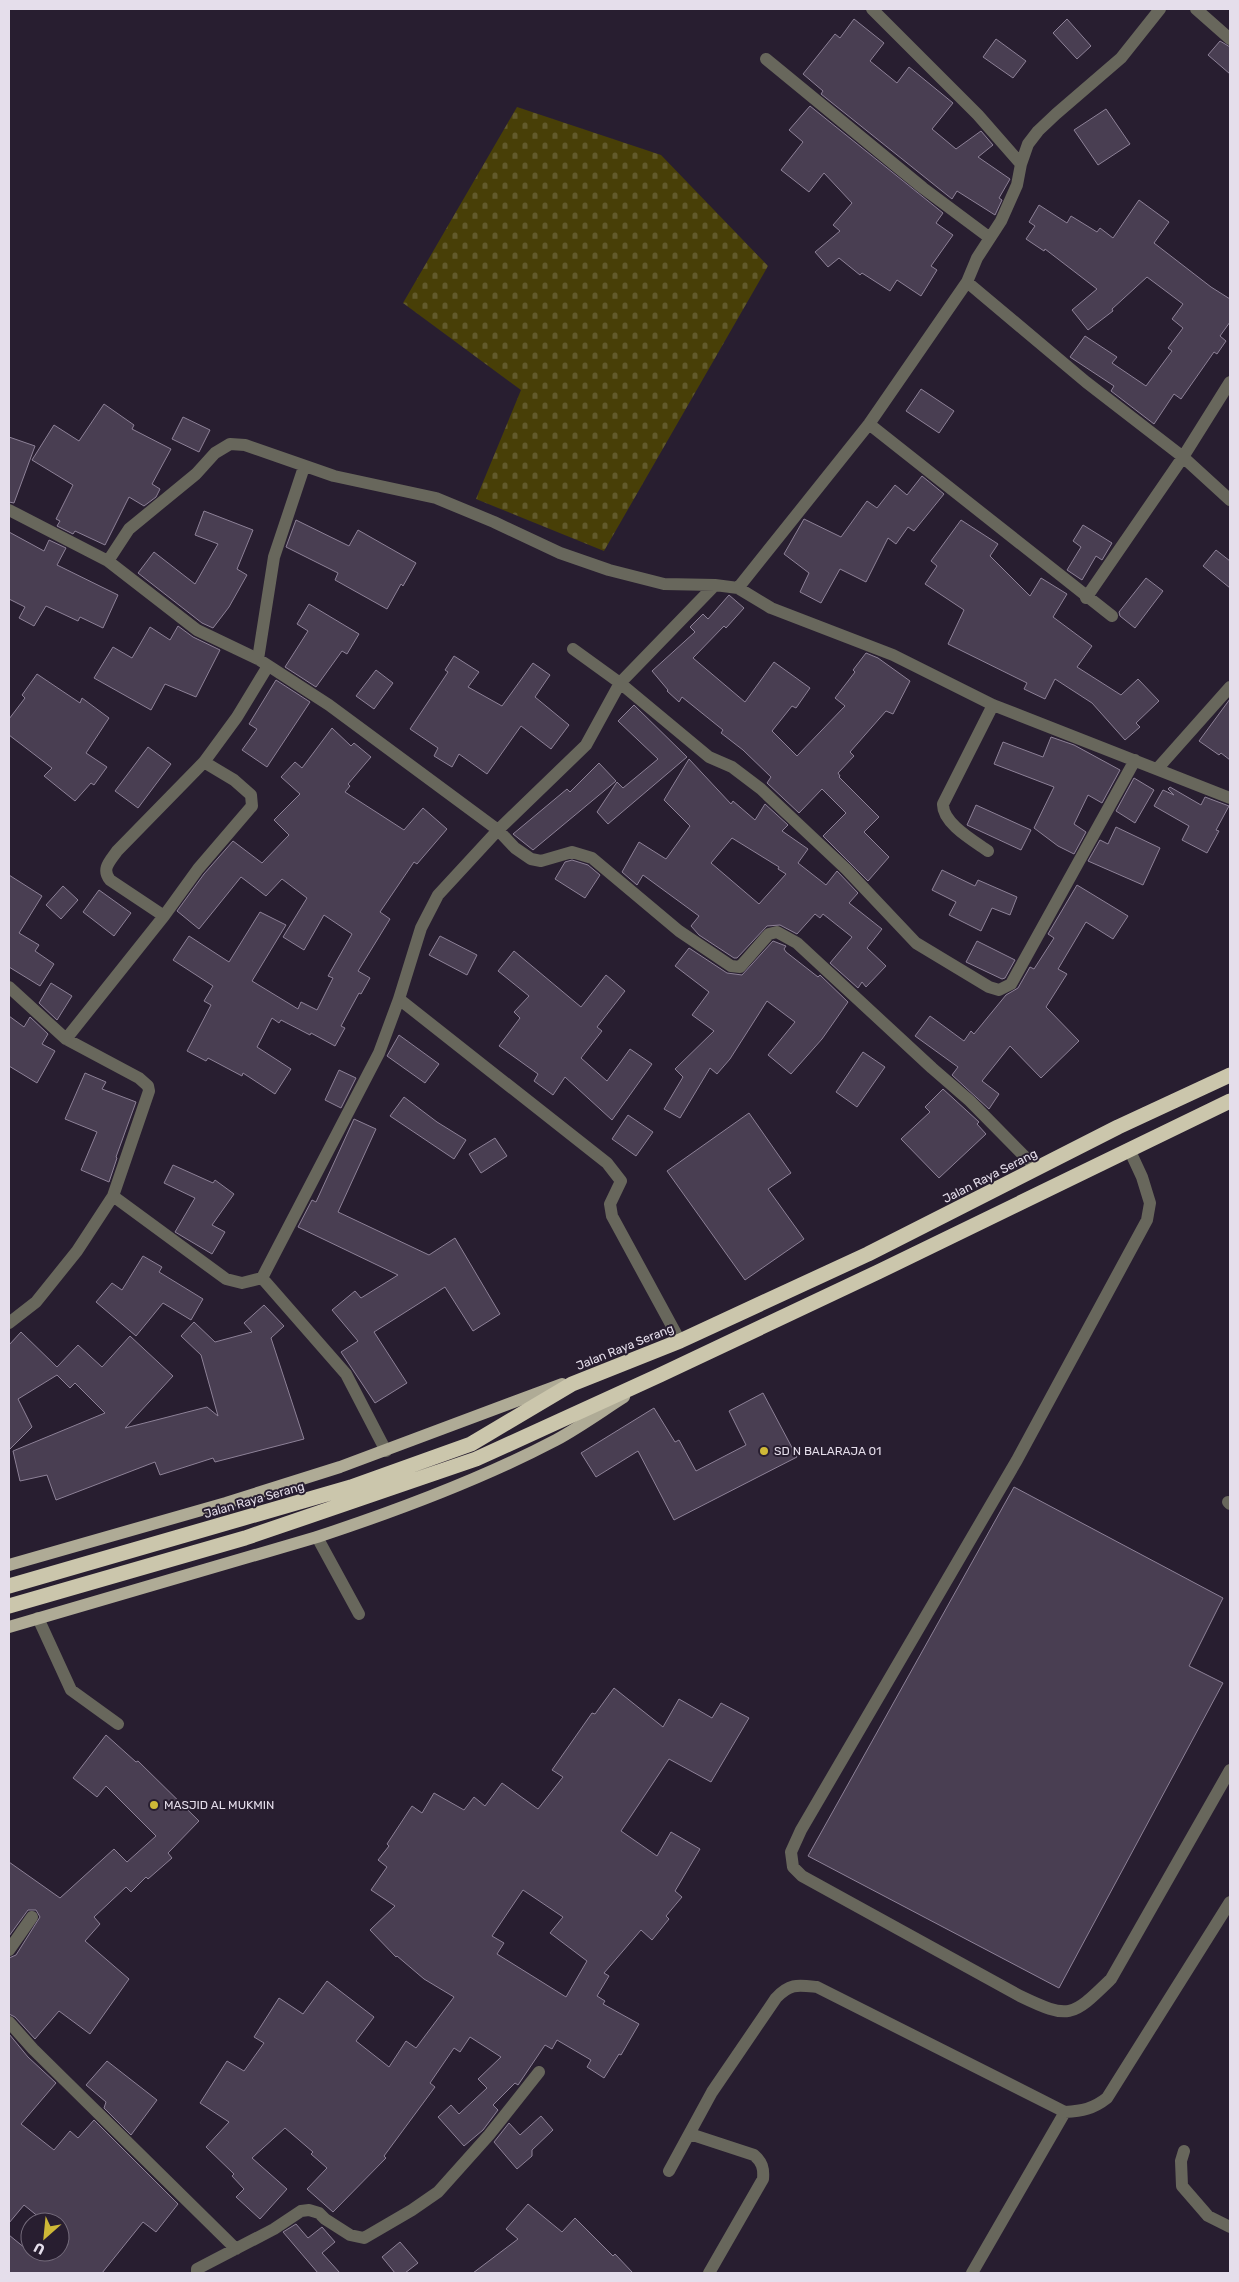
<svg xmlns="http://www.w3.org/2000/svg" width="1239" height="2282" viewBox="0 0 1239 2282" font-family="Rubik,sans-serif">
<style>
.cemetery{fill:url(#cemetery-stones)}
.building{fill:#493e52;stroke:#8d8197;fill-rule:evenodd}
.lines{fill:none;stroke-linecap:round;stroke-linejoin:round}
.minor{stroke:#68675c;stroke-width:12}
.major{stroke:#afab96;stroke-width:12}
.highway{stroke:#cbc6ac;stroke-width:15}
.poi-dot{fill:#ceb837;stroke:#281e30;stroke-width:2}
.labels{text-anchor:middle;dominant-baseline:central;stroke-width:4;stroke-linejoin:round;paint-order:stroke}
.street-label{font-size:12px;fill:#e5deeb;stroke:#281e30}
.poi-label{font-size:12px;fill:#e5deeb;stroke:#281e30;text-anchor:start}
</style>
<defs>
<pattern id="cemetery-stones" width="16" height="16" patternUnits="userSpaceOnUse" patternTransform="scale(1.25)"><rect width="16" height="16" fill="#483f07"/><path d="M2 7V4a2 2 0 0 1 4 0v3zM10 15v-3a2 2 0 0 1 4 0v3z" fill="#625a2b"/></pattern>
</defs>
<rect width="100%" height="100%" fill="#281e30"/>
<path class="cemetery" d="M517 107 661 155 768 266 604 551 476 499 521 390 403 303Z"/>
<path class="building" d="M854 19 884 43 870 61 897 83 909 67 953 103 932 129 956 149 981 131 993 145 978 157 1010 179 999 198 1002 200 995 215 957 191 952 199 821 94 823 91 803 74 835 34 840 38Z
M1067 19 1091 46 1077 59 1053 33Z
M996 39 1026 61 1013 78 983 57Z
M1220 41 1230 47V74L1208 55Z
M810 106 943 213 936 223 953 235 931 266 937 270 921 296 897 280 890 291 862 273 860 275 839 258 828 267 815 252 840 231 833 225 852 203 824 173 809 192 781 170 803 142 789 130Z
M1106 109 1130 144 1098 165 1074 130Z
M1139 200 1169 222 1154 243 1211 287 1230 299V322L1220 336 1226 341 1217 354 1214 352 1181 399 1174 394 1154 424 1111 391 1114 386 1070 357 1085 336 1117 357 1112 363 1146 386 1172 351 1168 348 1183 328 1172 319 1183 304 1147 277 1112 309 1113 311 1088 330 1072 310 1097 289 1045 249 1044 251 1026 239 1035 226 1029 222 1039 205 1067 223 1071 216 1097 232 1100 228 1113 238Z
M921 389 954 411 939 433 906 411Z
M104 404 134 425 132 429 171 449 152 484 160 489 156 497 144 506 129 497 105 545 75 531 73 534 57 526 60 521 56 519 73 485 32 460 54 425 79 441Z
M183 417 210 430 199 452 172 439Z
M9 437 35 446 14 503 9 502Z
M922 476 944 494 914 531 908 527 896 544 888 538 866 582 840 569 821 603 800 592 809 573 784 554 804 519 841 537 867 501 877 508 895 485 907 495Z
M204 511 253 530 237 569 247 575 229 607 213 628 202 623 138 573 154 552 195 584 218 544 195 535Z
M296 520 349 546 358 530 416 563 403 586 401 584 387 609 335 580 338 573 286 547Z
M961 520 998 544 990 556 1030 596 1041 578 1067 594 1053 617 1092 646 1077 667 1121 695 1138 679 1159 701 1136 723 1140 727 1125 740 1092 703 1055 679 1045 699 1024 689 1027 683 948 644 964 610 925 584 937 566 931 561Z
M1083 525 1112 543 1102 560 1096 556 1082 580 1067 570 1081 547 1073 541Z
M9 532 44 551 49 540 66 548 57 565 118 595 103 628 80 617 78 621 46 606 34 626 19 618 25 607 9 599Z
M1216 550 1230 561V588L1203 566Z
M1146 578 1163 591 1135 628 1120 616 1119 612Z
M729 595 744 608 726 628 724 626 693 658 745 702 774 662 810 688 796 708 792 706 772 731 797 756 845 706 835 698 855 672 853 670 866 653 878 658 910 681 893 714 886 711 850 752 854 756 838 773 840 776 839 777 879 817 864 832 889 857 868 881 823 836 846 813 822 789 799 813 767 783 771 777 743 750 721 733 723 730 682 697 679 702 667 691 668 690 652 671 695 632 690 627 703 614 708 619Z
M309 604 359 634 347 654 342 651 316 687 285 667 308 631 297 624Z
M178 626 193 637 220 650 196 697 165 684 151 710 94 678 113 647 132 658 150 627 170 640Z
M454 656 479 672 468 687 502 706 533 663 550 675 535 697 569 725 551 749 521 726 487 774 459 754 452 767 434 756 438 748 410 729 448 672 445 670Z
M376 670 393 683 374 709 356 696Z
M37 674 80 703 82 698 109 718 86 753 107 767 94 785 91 783 75 801 44 776 52 768 9 735V719L25 698 22 695Z
M276 680 310 702 267 767 242 750 257 729 249 724Z
M1230 699V760L1221 753 1219 755 1199 741Z
M634 705 687 757 608 824 597 812 617 782 623 788 658 759 618 721Z
M332 728 351 746 354 743 371 757 348 784 350 786 345 792 404 830 423 808 447 829 417 864 414 862 380 912 390 919 358 971 370 978 361 994 359 993 341 1026 345 1028 335 1046 311 1033 310 1035 281 1020 279 1023 272 1018 257 1047 291 1069 275 1094 243 1073 242 1076 208 1058 206 1061 187 1051 211 1005 204 1001 213 986 173 960 189 936 229 962 260 912 286 925 252 981 298 1009 301 1002 317 1010 333 978 328 976 352 934 324 915 304 950 283 937 307 898 282 879 266 896 241 877 199 929 177 911 204 874 233 841 262 863 289 835 274 820 300 794 281 777 295 762 302 768Z
M1051 737 1074 745 1120 770 1102 803 1088 795 1074 824 1086 832 1074 854 1058 846 1034 828 1054 787 994 764 1003 742 1043 757Z
M148 747 171 764 138 808 115 791Z
M689 759 731 804 733 801 755 820 765 804 788 825 782 831 808 849 798 863 826 885 837 871 858 893 849 903 882 929 867 948 886 966 866 987 862 982 858 988 830 963 852 937 823 914 820 918 815 914 797 934 780 925 767 926 737 958H734L699 935 691 926 699 916 643 875 637 885 622 872 639 842 666 859 690 826 664 800ZM732 838 779 867 778 869 786 874 759 904 711 863Z
M599 763 616 781 533 850 513 834 567 789 570 792Z
M1134 778 1154 790 1135 823 1116 811Z
M1170 787 1201 805 1205 797 1229 806 1216 830 1219 831 1207 853 1182 840 1189 826 1154 806 1163 790 1174 795 1168 789Z
M976 805 1031 830 1021 850 967 825Z
M1116 827 1160 848 1143 885 1088 861 1100 840 1108 844Z
M572 860 588 865 600 875 585 898 555 879 565 862Z
M942 870 975 886 978 880 1017 897 1010 915 992 908 981 931 949 915 956 902 932 890Z
M9 875 42 896 19 933 39 945 35 951 54 964 40 986 9 967Z
M1077 885 1128 916 1113 939 1086 922 1058 969 1067 974 1046 1007 1079 1041 1041 1078 1010 1046 982 1081 999 1094 989 1109 952 1075 958 1067 915 1036 930 1016 964 1041 971 1031 974 1034 1006 995 1018 988 1030 967 1034 969 1054 938 1048 934Z
M63 886 78 900 61 919 46 905Z
M99 890 131 913 114 936 83 912Z
M440 936 477 955 467 975 429 955Z
M773 941 786 946 784 949 786 952 818 977 820 975 848 1002 822 1039 791 1074 768 1055 795 1022 767 1001 730 1059 717 1074 710 1068 680 1118 664 1109 683 1077 675 1069 714 1031 692 1015 709 992 675 966 689 948 727 973 742 975Z
M977 941 1015 960 1005 978 1002 979 966 962Z
M514 951 581 1007 606 975 625 991 597 1027 602 1031 581 1058 607 1081 630 1049 652 1064 612 1120 565 1077 553 1095 534 1081 538 1074 499 1046 520 1018 514 1012 529 996 498 971Z
M51 983 72 996 57 1020 39 1003Z
M9 1016 24 1027 30 1017 48 1034 42 1044 55 1051 37 1083 9 1066Z
M399 1035 439 1064 425 1083 387 1056Z
M863 1052 885 1067 857 1107 836 1092Z
M339 1070 356 1078 341 1108 325 1100Z
M85 1073 106 1082 102 1089 136 1102 116 1157 117 1158 109 1182 81 1170 97 1132 65 1119Z
M943 1089 979 1122 977 1124 986 1134 939 1178 901 1139 930 1112 925 1107Z
M404 1097 437 1122 466 1140 454 1159 390 1116Z
M749 1113 791 1173 768 1189 804 1239 745 1280 667 1171Z
M628 1115 653 1132 636 1156 612 1139Z
M354 1119 376 1129 338 1212 429 1255 455 1238 500 1314 473 1331 445 1287 374 1332 407 1383 375 1403 341 1352 358 1341 332 1310 355 1291 361 1298 398 1275 298 1227 312 1200 316 1202Z
M495 1138 507 1156 481 1173 469 1154Z
M173 1165 213 1183 215 1180 234 1194 212 1225 225 1232 212 1254 175 1232 195 1198 164 1183Z
M143 1256 162 1267 159 1272 203 1299 191 1320 163 1303 136 1336 96 1302 112 1283 122 1290Z
M264 1305 284 1326 271 1338 304 1439 215 1462 213 1458 160 1475 155 1462 56 1500 47 1475 20 1481 13 1451 105 1413 75 1383 70 1388 57 1375 18 1399 32 1427 9 1450V1345L21 1332 57 1367 78 1345 102 1367 130 1336 173 1376 125 1428 207 1407 218 1416 201 1355 181 1336 194 1322 215 1342 252 1332 244 1323Z
M763 1393 797 1457 674 1520 638 1451 596 1477 581 1453 654 1408 675 1442 679 1440 696 1471 746 1445 729 1411Z
M1014 1487 1223 1598 1189 1666 1223 1683 1059 1988 808 1856Z
M614 1688 663 1727 679 1699 712 1718 721 1703 749 1718 711 1782 669 1759 621 1831 657 1856 671 1832 700 1849 675 1891 682 1897 666 1916 669 1919 652 1940 641 1930 604 1973 609 1976 597 1996 605 2001 603 2004 639 2024 621 2055 619 2054 604 2078 587 2067 591 2060 557 2040 552 2049 545 2045 518 2085 515 2083 493 2105 498 2110 483 2130 464 2146 438 2117 451 2105 459 2114 487 2088 478 2079 501 2057 470 2037 460 2052 454 2048 430 2083 435 2087 384 2156 386 2158 333 2212 307 2189 327 2168 311 2154 313 2152 285 2128 252 2158 287 2189 260 2219 236 2197 244 2189 232 2176 234 2174 206 2147 229 2122 200 2103 227 2061 244 2071 264 2043 254 2037 279 1998 303 2014 327 1981 374 2017 356 2041 389 2067 406 2041 416 2048 454 1997 424 1979 397 1956 396 1957 370 1930 395 1906 371 1890 387 1867 378 1860 389 1846 387 1844 412 1806 422 1813 434 1793 464 1810 474 1797 485 1806 502 1783 538 1809 563 1777 552 1770 592 1713 595 1714ZM523 1890 563 1917 550 1933 587 1961 566 1997 497 1954 504 1943 492 1936Z
M106 1735 136 1762 138 1761 199 1821 168 1853 172 1858 148 1879 146 1877 131 1892 126 1887 94 1917 100 1924 85 1941 129 1979 90 2034 59 2011 35 2039 15 2017 9 2014V1958L16 1955 40 1917 36 1910H28L9 1936V1862L60 1898 114 1849 127 1862 156 1836 106 1786 97 1797 73 1778Z
M9 2034 28 2057 56 2083 21 2124 54 2150 70 2131 78 2138 94 2120 178 2204 156 2232 143 2222 102 2273H9V2235L31 2253 60 2252V2222H45L24 2205 9 2223Z
M107 2061 157 2100 131 2135 104 2108 106 2102 86 2085Z
M541 2116 553 2130 532 2150V2156L517 2169 494 2142 509 2123 520 2135Z
M528 2204 562 2232 575 2218 613 2256 615 2254 633 2273H473L518 2239 506 2229Z
M296 2224 308 2238 322 2227 335 2242 322 2253 340 2273H318L283 2232Z
M400 2242 418 2263 405 2273H395L382 2257Z"/>
<g class="lines">
<path class="minor" d="M872 9 978 115 1021 164
M1196 9 1230 39
M766 59 923 188 990 238
M967 282 1086 382 1183 457 1230 500
M869 424 1112 616
M9 510 108 561 129 529 196 474 215 453 230 444 245 445 334 476 436 498 494 522 560 553 609 570 664 584 715 585 738 588 771 608 893 655 993 705 1230 798
M108 561 197 630 258 659 329 705 498 830 515 848 531 859 541 861 572 852 592 858 679 931 731 966 740 967 769 934 777 932 797 943 932 1068 970 1101 1037 1169
M738 588 869 424 967 282 977 258 1001 221 1017 185 1021 164 1028 144 1038 131 1056 114 1121 58 1160 9
M1086 598 1183 457 1230 382
M573 649 620 683 709 757 732 767 761 789 846 869 916 943 989 987 999 990 1011 984 1135 760
M258 659 274 557 304 467
M1158 768 1230 687
M988 851C974 841 942 823 943 804L993 705
M164 916 110 880C101 869 110 861 117 851L204 762 237 717 268 666
M9 987 66 1039 139 1078 148 1086 149 1091 113 1196
M399 999 607 1163 621 1181 610 1204 612 1216 680 1341
M66 1039 164 916 198 869 252 806 251 795 234 780 204 762
M1129 1149 1142 1177 1150 1203 1147 1220 1017 1460 801 1830 791 1852 793 1867 802 1876 1020 1996C1070 2020 1072 2017 1111 1979L1230 1770
M262 1278 346 1374 386 1451
M9 1323 36 1302 77 1251 113 1196 226 1279 242 1283 262 1278 379 1053 399 999 421 928 438 895 498 830 586 745 620 683 715 585
M1228 1502 1230 1504
M317 1537 359 1614
M38 1618 71 1690 118 1724
M9 1950 32 1917
M9 2022 33 2049 236 2249
M690 2134 754 2155C762 2162 764 2168 763 2179L709 2273
M1184 2151 1181 2161 1182 2186 1208 2216 1230 2227
M669 2171 712 2092 776 1998C790 1983 798 1985 817 1987L1065 2112C1082 2111 1093 2109 1107 2098L1230 1902
M197 2273V2269L274 2229 301 2211 309 2210 319 2213 325 2219 350 2235 364 2238 412 2210 438 2192 489 2135 539 2072
M972 2273 1065 2112"/>
<path class="major" d="M9 1565 226 1503 340 1467 562 1384
M9 1627 317 1537C399 1510 480 1480 556 1440 580 1427 602 1411 624 1397"/>
<path class="highway" d="M9 1586 351 1487 471 1444 572 1384 680 1341 868 1254 1118 1127 1230 1075
M9 1606 245 1538 476 1459 660 1375 878 1272 1230 1101"/>
</g>
<g class="poi-dot">
<circle cx="764" cy="1451" r="5"/>
<circle cx="154" cy="1805" r="5"/>
</g>
<g class="labels">
<g class="street-label">
<text transform="translate(990 1176) rotate(-27)">Jalan Raya Serang</text>
<text transform="translate(625 1347) rotate(-22)">Jalan Raya Serang</text>
<text transform="translate(254 1500) rotate(-16)">Jalan Raya Serang</text>
</g>
<g class="poi-label">
<text x="774" y="1451">SD N BALARAJA 01</text>
<text x="164" y="1805">MASJID AL MUKMIN</text>
</g>
</g>
<rect width="1239" height="2282" fill="none" stroke="#e5deeb" stroke-width="20"/>
<g transform="translate(45 2237) rotate(207)"><circle r="24" fill="#281e30" stroke="#746b7b"/>
<path d="M0-4L9 19L0 12L-9 19Z" fill="#ceb837"/>
<text y="-8" font-size="14" font-weight="bold" text-anchor="middle" fill="#e5deeb">U</text>
</g>
</svg>
